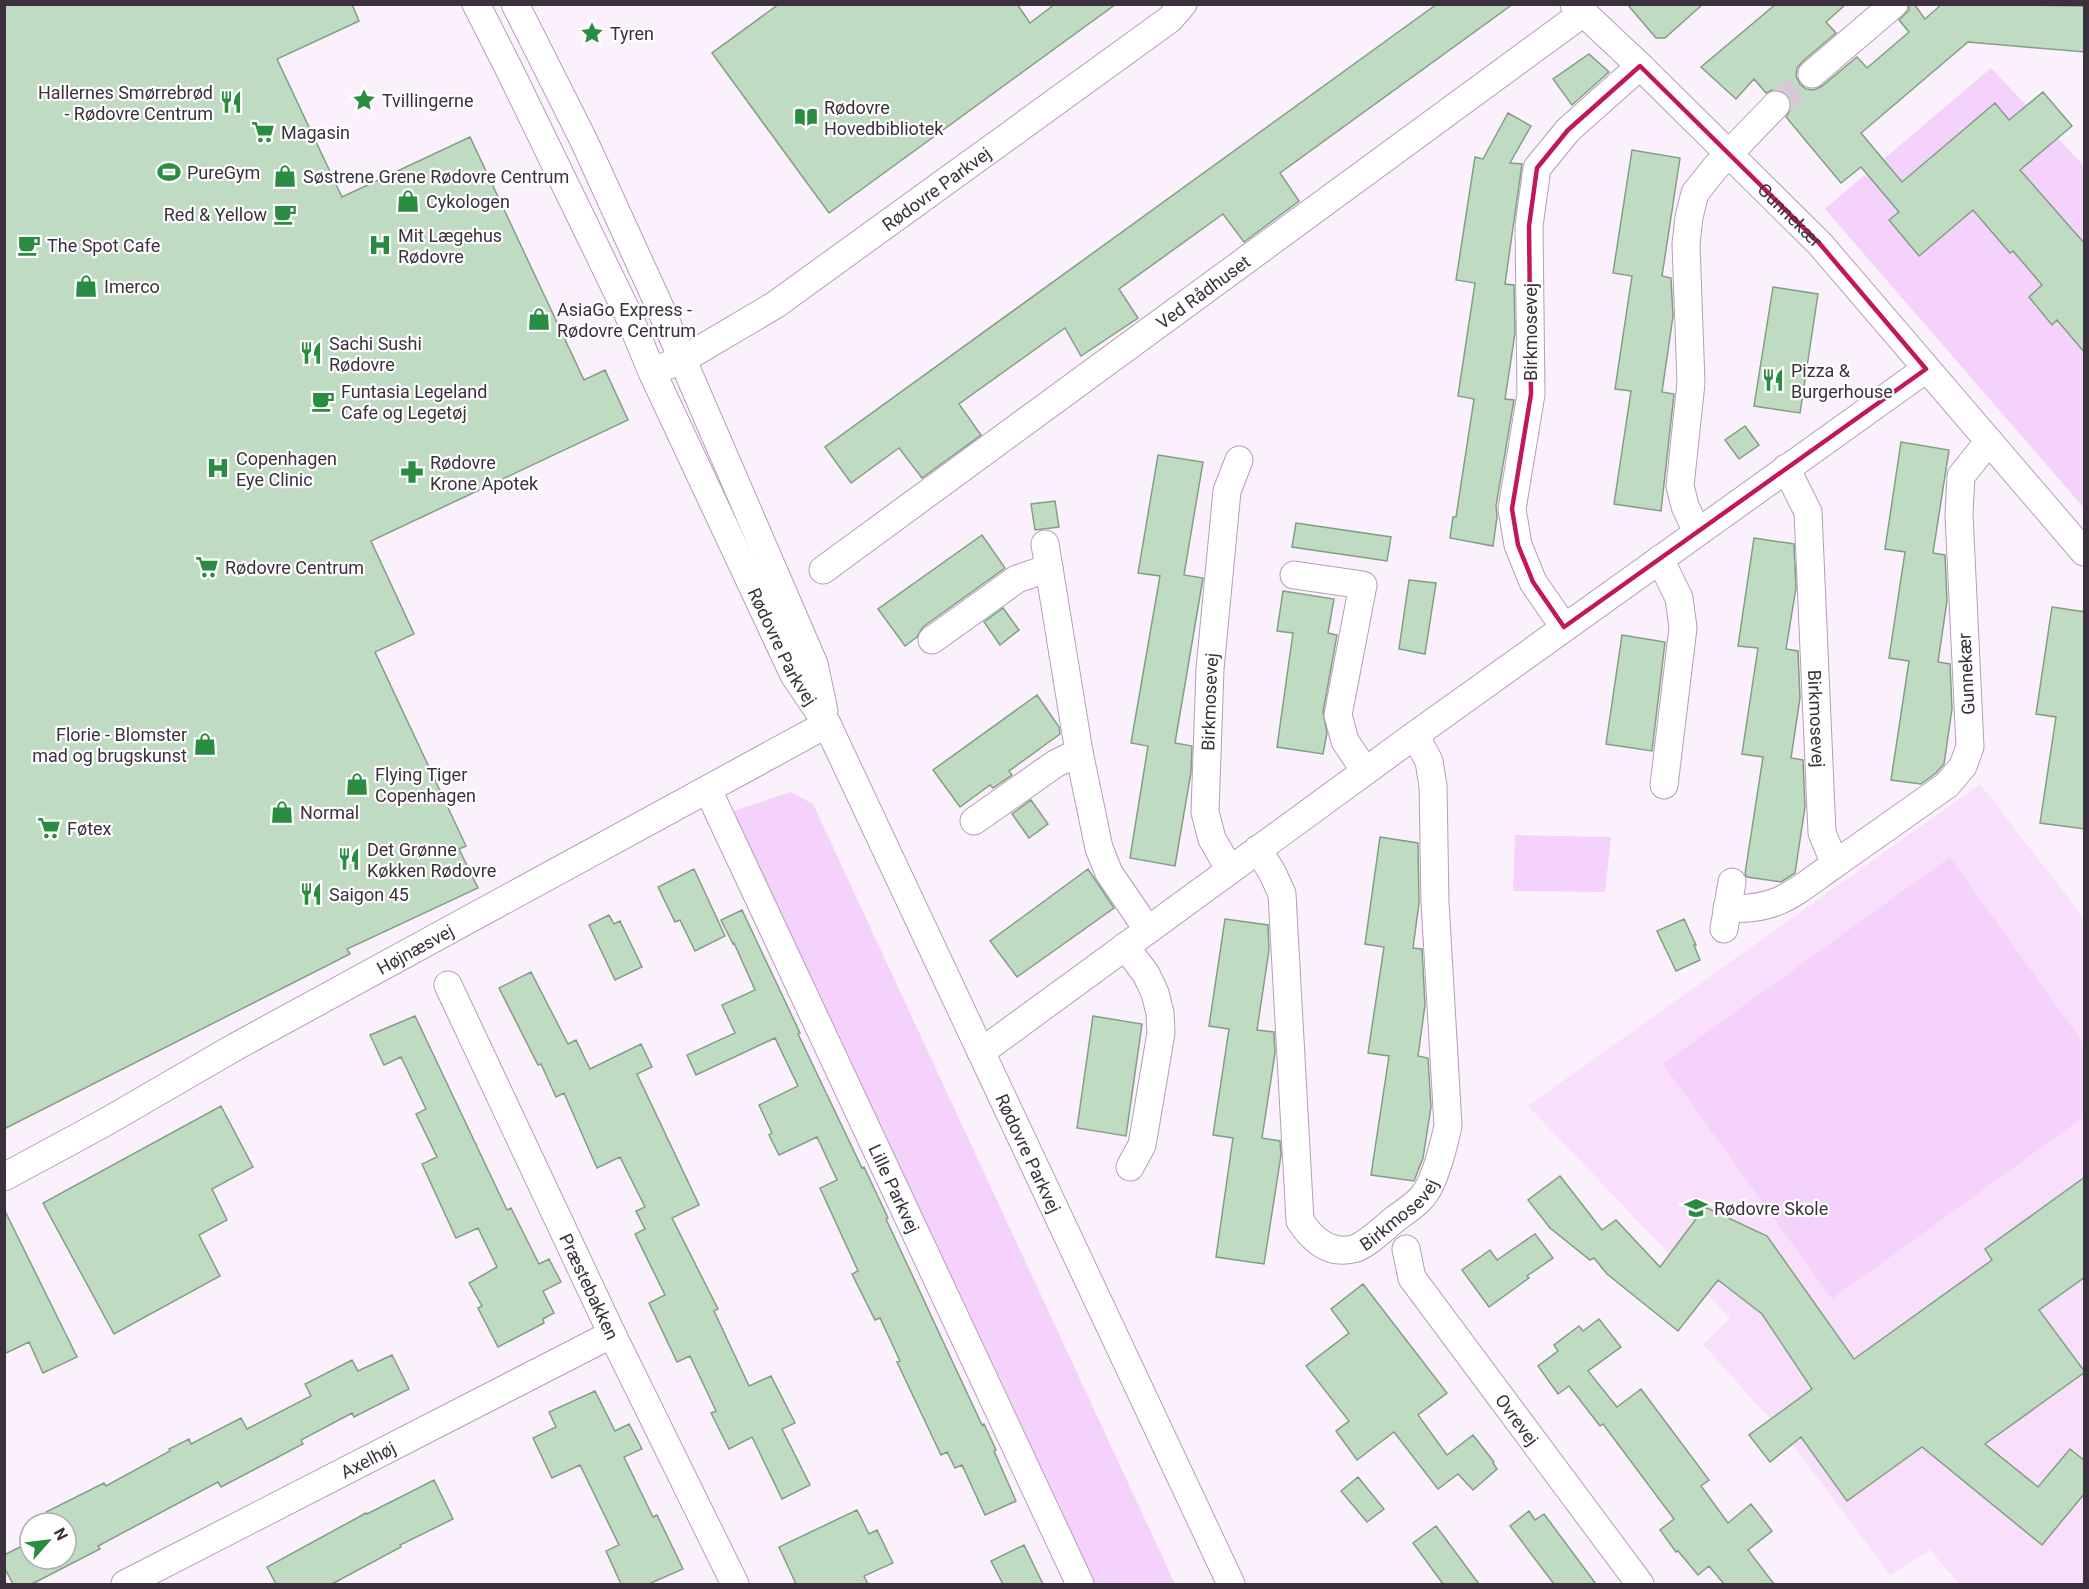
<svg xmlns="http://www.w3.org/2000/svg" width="2089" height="1589" viewBox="0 0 2089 1589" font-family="Roboto,sans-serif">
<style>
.built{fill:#f8e0fc}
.green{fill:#f4d2fb}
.building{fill:#bfdbc1;stroke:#849e86;stroke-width:1.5}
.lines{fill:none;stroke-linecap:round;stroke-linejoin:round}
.minor-tunnel{stroke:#d4cbd6;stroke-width:27;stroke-dasharray:27 14;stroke-linecap:butt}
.minor-casing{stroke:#b59eb9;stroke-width:29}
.minor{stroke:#fff;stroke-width:27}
.marked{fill:none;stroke:#c2185b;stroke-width:4.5;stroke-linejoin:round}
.labels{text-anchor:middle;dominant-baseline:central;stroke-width:4.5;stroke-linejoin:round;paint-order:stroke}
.poi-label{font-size:18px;fill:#3a313c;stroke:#fff;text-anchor:start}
.street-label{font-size:18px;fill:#3a313c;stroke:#fff}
</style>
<rect width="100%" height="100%" fill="#fbf1fc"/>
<path class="built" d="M1980 784 2084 918V1044L1950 857 1832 1298 2084 1117V1584H1959L1930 1550 1890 1575 1797 1450 1703 1344 1730 1318 1528 1106Z"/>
<path class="green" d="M1991 68 2084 166V508L1825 209Z
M790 792 813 804 1175 1584H1094L731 812Z
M1515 835 1611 837 1605 892 1513 891Z
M1950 857 2084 1044V1117L1832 1299 1663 1064Z"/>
<path class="building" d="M4 4H352L359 21 277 59 342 197 470 137 584 380 605 370 628 420 371 541 414 634 375 652 466 846 459 849 478 888 347 949 350 954 4 1129Z
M779 4H1017L1030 23 1055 4H1116L829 213 712 53Z
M1437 4H1513L1280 173 1299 201 1244 242 1223 214 1119 289 1138 318 1081 356 1065 328 959 404 981 435 922 478 899 448 851 483 825 447Z
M1627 4H1703L1665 38H1656Z
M1776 4H1846L1826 22 1836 33 1802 62 1797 68 1796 76 1800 84 1806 89 1814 90 1822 86 1857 57 1867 68 1909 32 1899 20 1909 10V4H1914L1925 19 1942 4 2085 6V52L1968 42 1861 133 1902 182 1995 103 2009 120 2043 92 2072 126 2020 170 2085 244V353L2057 320 2052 325 2029 297 2042 285 2013 251 2010 253 1973 210 1919 256 1889 220 1899 212 1861 167 1841 183 1786 117 1791 108V100L1786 93 1779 90H1772L1766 93 1754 79 1736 99 1701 67Z
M1589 54 1609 72 1572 105 1553 79Z
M1508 113 1531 126 1510 163 1522 164 1505 284 1514 285 1515 333 1505 399 1514 400 1496 506 1497 517 1493 546 1450 538 1453 517H1456L1474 399 1458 396 1475 283 1456 280 1475 157 1483 159Z
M1632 150 1680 158 1662 276 1671 278 1673 316 1662 392 1674 394 1661 511 1614 504 1631 391 1615 389 1632 276 1613 273Z
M1773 287 1818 294 1800 413 1754 406Z
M1745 426 1759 445 1739 459 1725 440Z
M1901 442 1949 450 1933 553 1945 555 1947 601 1938 662 1950 664 1952 709 1944 764 1936 773 1921 784 1891 780 1909 661 1889 658 1905 552 1885 549Z
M1158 455 1203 462 1184 575 1203 578 1175 743 1192 746 1191 772 1175 866 1130 858 1148 746 1131 743 1160 576 1138 573Z
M1055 501 1059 527 1035 530 1031 504Z
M1296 523 1391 537 1387 561 1292 547Z
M982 535 1005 568 923 627 917 637 905 646 878 609Z
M1754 538 1794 544 1796 588 1786 649 1798 651 1800 698 1791 758 1803 760 1805 807 1795 873 1781 882 1747 877 1745 874 1763 757 1742 754 1758 648 1738 646Z
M1409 580 1436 583 1425 654 1399 649Z
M1283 591 1334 599 1328 633 1337 635 1323 712 1327 733 1323 754 1277 747 1293 633 1277 631Z
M2052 607 2085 612V829L2040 823 2056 717 2036 714Z
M1003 608 1019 630 1000 645 984 622Z
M1622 635 1665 642 1652 751 1606 744Z
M1037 695 1059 727 1060 734 1009 771 1012 775 993 788 990 785 960 807 933 770Z
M1031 800 1048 824 1029 838 1012 814Z
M1380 837 1418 843 1419 903 1413 948 1422 949 1425 1005 1418 1056 1428 1058 1431 1107 1423 1158 1414 1181 1371 1175 1389 1056 1368 1053 1384 947 1365 944Z
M694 869 725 936 695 951 680 920 675 922 658 887Z
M1088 869 1114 908 1017 977 990 941Z
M742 910 800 1033 798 1034 862 1168 864 1167 888 1218 886 1219 982 1425 984 1424 996 1450 994 1451 1016 1501 985 1515 962 1465 955 1468 947 1452 941 1455 897 1362 900 1361 880 1318 875 1320 852 1274 858 1271 820 1188 837 1180 817 1137 779 1155 769 1135 772 1133 759 1105 798 1086 775 1038 696 1075 687 1055 735 1033 722 1005 755 990 734 943 733 944 721 920Z
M609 915 614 924 620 921 642 967 615 980 589 925Z
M1225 919 1268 925 1269 950 1257 1030 1274 1032 1275 1053 1262 1138 1280 1141 1281 1155 1264 1264 1216 1257 1233 1138 1213 1135 1229 1029 1209 1026Z
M1684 919 1696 945H1694L1700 960 1676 971 1657 931Z
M531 972 568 1044 576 1040 590 1069 641 1044 652 1067 637 1074 699 1205 672 1218 718 1309 714 1311 749 1386 771 1376 795 1423 782 1429 810 1485 782 1499 752 1437 729 1449 711 1413 716 1411 690 1356 677 1362 649 1303 665 1295 635 1234 645 1229 636 1211 645 1207 620 1157 597 1168 564 1093 556 1097 541 1064 538 1065 499 988Z
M415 1016 507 1210 511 1208 539 1264 549 1259 561 1282 543 1291 554 1313 543 1319 544 1323 498 1347 478 1308 482 1306 469 1283 497 1267 478 1228 456 1238 422 1164 437 1157 416 1114 426 1109 401 1057 384 1065 370 1035Z
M1093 1016 1142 1024 1126 1136 1077 1128Z
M221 1106 253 1167 212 1189 227 1220 199 1235 220 1276 114 1334 43 1203Z
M1560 1176 1602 1230 1616 1220 1660 1267 1705 1207 1767 1236 1854 1359 1992 1260 1985 1249 2085 1177V1277L2039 1310 2085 1372 1985 1444 2038 1487 2070 1449 2085 1461V1493L2042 1545 1922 1447 1847 1501 1801 1437 1770 1462 1749 1435 1812 1389 1762 1314 1718 1280 1678 1331 1607 1274 1594 1258 1590 1260 1550 1228 1528 1200Z
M4 1209 77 1357 43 1373 29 1342 4 1354Z
M1535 1234 1553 1258 1527 1276 1529 1278 1489 1307 1462 1270 1490 1250 1497 1260Z
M1363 1284 1447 1393 1418 1415 1447 1455 1473 1435 1494 1462 1493 1463 1497 1469 1473 1490 1458 1474 1438 1489 1394 1432 1357 1460 1336 1431 1349 1421 1306 1366 1349 1333 1331 1309Z
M1599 1319 1621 1347 1588 1371 1617 1407 1641 1389 1709 1480 1701 1486 1728 1523 1751 1504 1772 1531 1748 1550 1774 1584H1724L1709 1566 1698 1575 1678 1551 1676 1552 1660 1530 1674 1519 1603 1424 1600 1426 1569 1386 1558 1394 1538 1366 1558 1351 1554 1345 1579 1326 1583 1331Z
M392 1355 409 1389 354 1417 352 1413 301 1440 303 1444 221 1487 218 1482 98 1546 100 1549 32 1584H13L4 1567V1555L30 1542V1559H66V1523H51L46 1512 104 1483 106 1486 170 1451 169 1449 189 1439 191 1444 241 1418 247 1429 311 1396 305 1384 352 1360 358 1371Z
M595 1391 615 1431 629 1424 642 1449 624 1457 653 1517 657 1515 683 1569 649 1584H621L606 1551 619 1545 580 1465 552 1478 533 1438 556 1427 549 1412Z
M1358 1477 1384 1509 1367 1522 1341 1491Z
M434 1480 453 1519 400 1545 401 1547 332 1584H276L267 1567 366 1513 367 1514Z
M857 1510 869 1534 877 1530 893 1563 864 1576 868 1584H796L779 1547Z
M1529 1511 1535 1520 1544 1514 1596 1584H1554L1510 1526Z
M1436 1526 1479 1584H1443L1413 1543Z
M1024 1545 1043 1584H1003L991 1561Z"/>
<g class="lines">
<path class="minor-tunnel" d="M1776 105 1812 74"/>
<g class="minor-casing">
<g id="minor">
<path id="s1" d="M476 4 510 71 628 314 652 372 794 675 827 724 1231 1584"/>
<path d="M515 4 584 141 658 303 814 664 824 711"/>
<path id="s2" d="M1574 4 1640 66 1820 244 2084 552"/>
<path d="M1812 74 1894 4"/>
<path id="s3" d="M666 366 682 360 775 305 1170 19 1183 4"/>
<path id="s4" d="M1786 468 1808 512 1822 833 1835 864 1947 785 1963 766 1970 747 1959 514 1961 476 1989 441"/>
<path d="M1697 532 1685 506 1680 486 1691 383 1686 244 1689 217 1695 193 1715 168 1776 105"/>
<path d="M1045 544 1079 752 1099 848 1109 873 1148 930"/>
<path d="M1660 559 1679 598 1683 628 1664 785"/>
<path id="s5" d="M823 570 1583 13"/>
<path d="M1294 575 1363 585 1338 715 1345 741 1365 771"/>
<path d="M1564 627 1533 582 1518 545 1512 509 1531 394 1529 226 1537 168 1568 130 1640 66"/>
<path d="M932 640 1017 579 1049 568"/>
<path id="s6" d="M708 790 1080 1584"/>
<path d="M974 821 1055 764 1079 752"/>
<path id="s7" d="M1258 849 1273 874 1282 894 1300 1221C1312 1239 1329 1255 1353 1249 1366 1246 1384 1228 1395 1219 1404 1212 1416 1205 1423 1196 1435 1182 1444 1144 1448 1126L1435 902 1433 786 1429 761 1415 735"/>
<path id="s8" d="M1230 870 1212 839 1205 812 1210 669 1227 491 1239 460"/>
<path d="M1727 908C1778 912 1796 891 1835 864"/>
<path d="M1724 929 1732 882"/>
<path d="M1125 946 1146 974 1155 993 1160 1013 1161 1033 1142 1145 1130 1167"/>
<path id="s9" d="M448 985 612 1334 735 1584"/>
<path d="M981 1052 1415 735 1926 369"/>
<path id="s10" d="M4 1177 104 1123 235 1047 827 724"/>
<path id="s11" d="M1406 1249 1412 1278 1640 1584"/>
<path id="s12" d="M125 1584 612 1334"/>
</g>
</g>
<use href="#minor" class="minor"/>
</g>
<path class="marked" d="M1640 66 1820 244 1926 369 1564 627 1533 582 1518 545 1512 509 1531 394 1529 226 1537 168 1568 130Z"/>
<defs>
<g id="sight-bare" transform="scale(1.8)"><path d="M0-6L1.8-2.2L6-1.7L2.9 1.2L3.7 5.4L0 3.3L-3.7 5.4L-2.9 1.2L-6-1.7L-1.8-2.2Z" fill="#2a8c40" stroke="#fff" stroke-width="2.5" paint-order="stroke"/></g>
<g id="restaurant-bare" transform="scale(1.8)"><path d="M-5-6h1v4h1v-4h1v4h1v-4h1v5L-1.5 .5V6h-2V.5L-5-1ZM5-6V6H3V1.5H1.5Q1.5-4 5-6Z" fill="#2a8c40" stroke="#fff" stroke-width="2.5" paint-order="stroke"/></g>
<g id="library-bare" transform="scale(1.8)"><path d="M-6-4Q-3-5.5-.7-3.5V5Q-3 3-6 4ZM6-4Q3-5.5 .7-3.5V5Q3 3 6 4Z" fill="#2a8c40" stroke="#fff" stroke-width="2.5" paint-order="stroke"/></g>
<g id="supermarket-bare" transform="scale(1.8)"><path d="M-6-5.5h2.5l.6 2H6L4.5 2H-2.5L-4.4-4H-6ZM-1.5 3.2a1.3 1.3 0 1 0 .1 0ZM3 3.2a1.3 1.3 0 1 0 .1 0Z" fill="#2a8c40" stroke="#fff" stroke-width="2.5" paint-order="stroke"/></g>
<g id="stadium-bare" transform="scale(1.8)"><path d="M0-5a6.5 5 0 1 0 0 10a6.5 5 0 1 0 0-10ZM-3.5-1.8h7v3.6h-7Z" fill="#2a8c40" stroke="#fff" stroke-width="2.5" paint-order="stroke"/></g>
<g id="shop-bare" transform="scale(1.8)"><path d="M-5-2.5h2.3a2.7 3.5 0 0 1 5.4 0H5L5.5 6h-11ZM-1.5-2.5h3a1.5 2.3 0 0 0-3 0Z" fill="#2a8c40" stroke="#fff" stroke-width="2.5" paint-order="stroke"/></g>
<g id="cafe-bare" transform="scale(1.8)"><path d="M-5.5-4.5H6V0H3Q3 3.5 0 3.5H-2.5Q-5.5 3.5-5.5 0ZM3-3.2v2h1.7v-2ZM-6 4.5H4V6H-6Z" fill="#2a8c40" stroke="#fff" stroke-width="2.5" paint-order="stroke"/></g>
<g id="hospital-bare" transform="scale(1.8)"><path d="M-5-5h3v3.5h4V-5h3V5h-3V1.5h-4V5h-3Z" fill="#2a8c40" stroke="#fff" stroke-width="2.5" paint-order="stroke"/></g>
<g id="pharmacy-bare" transform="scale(1.8)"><path d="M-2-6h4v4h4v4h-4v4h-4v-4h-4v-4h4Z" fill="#2a8c40" stroke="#fff" stroke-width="2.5" paint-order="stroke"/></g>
<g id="school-bare" transform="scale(1.8)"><path d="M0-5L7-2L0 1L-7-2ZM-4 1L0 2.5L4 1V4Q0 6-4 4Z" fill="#2a8c40" stroke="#fff" stroke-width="2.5" paint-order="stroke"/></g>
</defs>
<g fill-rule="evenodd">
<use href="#sight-bare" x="592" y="33"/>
<use href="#sight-bare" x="364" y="100"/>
<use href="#restaurant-bare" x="231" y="102"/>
<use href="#library-bare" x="806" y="117"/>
<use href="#supermarket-bare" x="263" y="132"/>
<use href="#stadium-bare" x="169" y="172"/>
<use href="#shop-bare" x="285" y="176"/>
<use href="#shop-bare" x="408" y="201"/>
<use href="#cafe-bare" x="285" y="214"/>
<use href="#cafe-bare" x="29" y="245"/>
<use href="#hospital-bare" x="380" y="245"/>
<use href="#shop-bare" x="86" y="286"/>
<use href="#shop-bare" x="539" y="319"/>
<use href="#restaurant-bare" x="311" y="353"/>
<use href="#restaurant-bare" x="1773" y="380"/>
<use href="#cafe-bare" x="323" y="401"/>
<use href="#hospital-bare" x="218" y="468"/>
<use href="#pharmacy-bare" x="412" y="472"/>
<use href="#supermarket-bare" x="207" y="567"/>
<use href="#shop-bare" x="205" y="744"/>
<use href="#shop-bare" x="357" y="784"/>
<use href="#shop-bare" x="282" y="812"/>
<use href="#supermarket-bare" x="49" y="828"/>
<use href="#restaurant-bare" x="349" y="859"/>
<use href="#restaurant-bare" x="311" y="894"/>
<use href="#school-bare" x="1696" y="1208"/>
</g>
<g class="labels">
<g class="poi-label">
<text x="610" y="33">Tyren</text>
<text x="213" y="92" text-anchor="end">Hallernes Smørrebrød<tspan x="213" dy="21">- Rødovre Centrum</tspan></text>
<text x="382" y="100">Tvillingerne</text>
<text x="824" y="107">Rødovre<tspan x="824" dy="21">Hovedbibliotek</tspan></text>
<text x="281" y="132">Magasin</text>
<text x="187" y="172">PureGym</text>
<text x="303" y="176">Søstrene Grene Rødovre Centrum</text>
<text x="426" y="201">Cykologen</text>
<text x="267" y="214" text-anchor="end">Red &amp; Yellow</text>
<text x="398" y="235">Mit Lægehus<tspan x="398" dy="21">Rødovre</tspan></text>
<text x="47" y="245">The Spot Cafe</text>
<text x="104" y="286">Imerco</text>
<text x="557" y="309">AsiaGo Express -<tspan x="557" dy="21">Rødovre Centrum</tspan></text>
<text x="329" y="343">Sachi Sushi<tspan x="329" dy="21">Rødovre</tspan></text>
<text x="1791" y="370">Pizza &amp;<tspan x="1791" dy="21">Burgerhouse</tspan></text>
<text x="341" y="391">Funtasia Legeland<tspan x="341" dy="21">Cafe og Legetøj</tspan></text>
<text x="236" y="458">Copenhagen<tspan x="236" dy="21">Eye Clinic</tspan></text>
<text x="430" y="462">Rødovre<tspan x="430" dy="21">Krone Apotek</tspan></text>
<text x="225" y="567">Rødovre Centrum</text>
<text x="187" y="734" text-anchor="end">Florie - Blomster<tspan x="187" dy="21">mad og brugskunst</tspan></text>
<text x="375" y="774">Flying Tiger<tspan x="375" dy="21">Copenhagen</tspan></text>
<text x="300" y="812">Normal</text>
<text x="67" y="828">Føtex</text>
<text x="367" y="849">Det Grønne<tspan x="367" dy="21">Køkken Rødovre</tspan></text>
<text x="329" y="894">Saigon 45</text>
<text x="1714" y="1208">Rødovre Skole</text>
</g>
<g class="street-label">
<text stroke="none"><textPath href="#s3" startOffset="324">Rødovre Parkvej</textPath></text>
<text stroke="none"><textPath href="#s2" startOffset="302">Gunnekær</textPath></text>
<text stroke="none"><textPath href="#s5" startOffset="471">Ved Rådhuset</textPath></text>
<text transform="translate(1530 332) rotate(-90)">Birkmosevej</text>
<text stroke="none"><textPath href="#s1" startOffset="712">Rødovre Parkvej</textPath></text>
<text transform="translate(1966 674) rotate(-93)">Gunnekær</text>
<text stroke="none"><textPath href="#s8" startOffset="174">Birkmosevej</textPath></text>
<text stroke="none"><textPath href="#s4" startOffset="256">Birkmosevej</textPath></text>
<text stroke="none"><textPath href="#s10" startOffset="470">Højnæsvej</textPath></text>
<text stroke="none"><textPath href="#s1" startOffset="1276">Rødovre Parkvej</textPath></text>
<text stroke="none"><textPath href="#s6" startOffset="440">Lille Parkvej</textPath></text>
<text stroke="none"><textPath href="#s7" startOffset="501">Birkmosevej</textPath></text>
<text stroke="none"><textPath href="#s9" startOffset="333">Præstebakken</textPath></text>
<text stroke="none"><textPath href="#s11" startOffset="206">Ovrevej</textPath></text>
<text stroke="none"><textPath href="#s12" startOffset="273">Axelhøj</textPath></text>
</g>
</g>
<rect width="2089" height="1589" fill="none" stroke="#3a313c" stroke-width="12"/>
<g transform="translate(48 1541) rotate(62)"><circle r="28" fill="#ffffff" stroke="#b0adb1" stroke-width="1.5"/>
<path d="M0-4.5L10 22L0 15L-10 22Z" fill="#2a8c40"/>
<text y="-9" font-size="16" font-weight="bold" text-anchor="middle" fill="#3a313c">N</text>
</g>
</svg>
